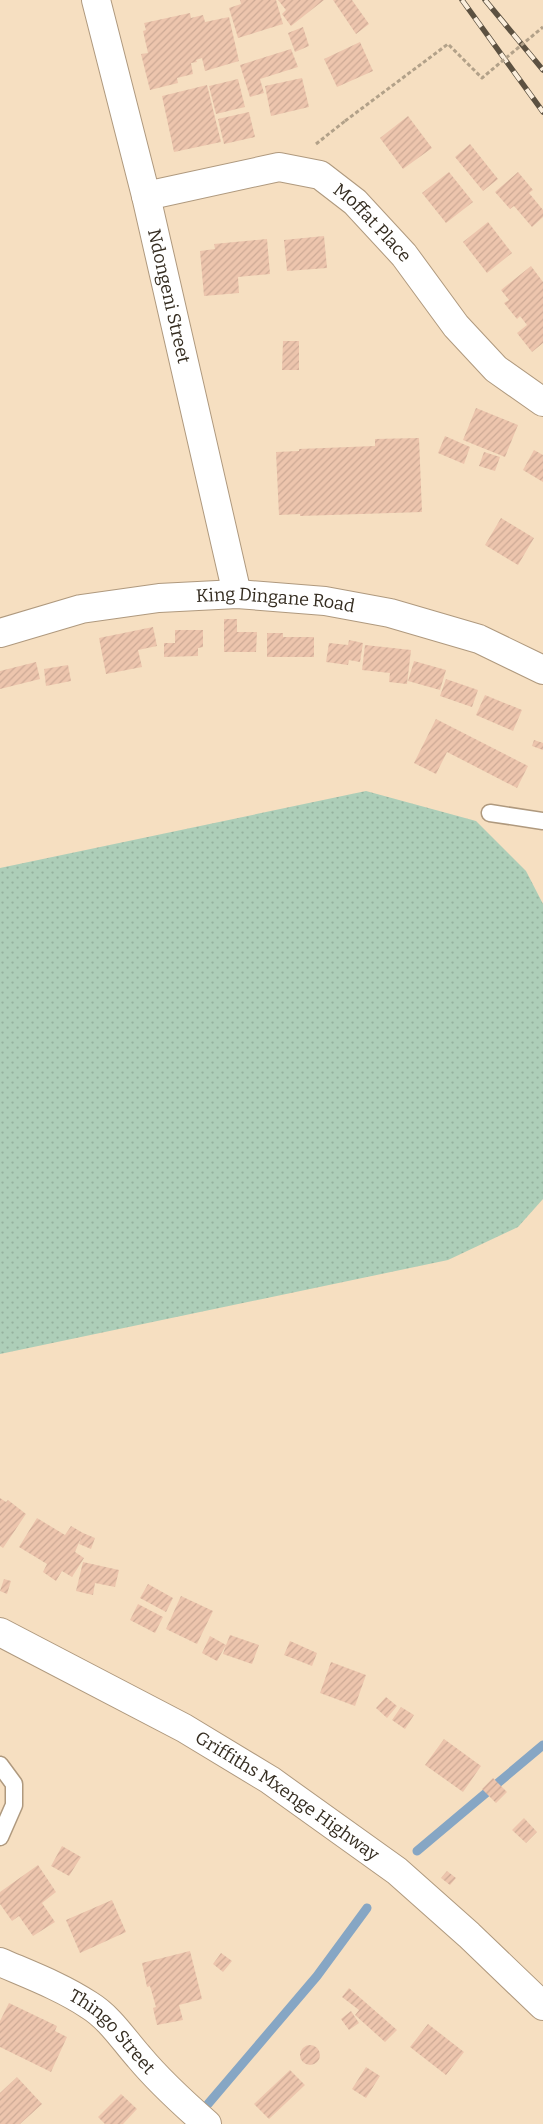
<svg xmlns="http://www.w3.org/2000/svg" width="543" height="2124" viewBox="0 0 543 2124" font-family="Bitter,serif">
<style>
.grass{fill:url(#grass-dots)}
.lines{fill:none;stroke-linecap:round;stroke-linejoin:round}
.stream{stroke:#86a6c4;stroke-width:9}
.building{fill:url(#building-hatch)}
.lane-casing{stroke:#af997e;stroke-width:19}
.street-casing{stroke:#af997e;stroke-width:30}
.secondary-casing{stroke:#af997e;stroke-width:30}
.path{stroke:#b2a189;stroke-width:3;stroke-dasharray:4 2.5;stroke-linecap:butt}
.lane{stroke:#fff;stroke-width:16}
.street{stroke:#fff;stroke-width:28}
.secondary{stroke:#fff;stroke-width:28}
.rail-casing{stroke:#5c5141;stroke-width:5.5}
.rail{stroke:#fbeedc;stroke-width:4;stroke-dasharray:11;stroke-linecap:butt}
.path-bridge{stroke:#b2a189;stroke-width:3;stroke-dasharray:4 2.5;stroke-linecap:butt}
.labels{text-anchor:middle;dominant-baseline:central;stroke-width:5;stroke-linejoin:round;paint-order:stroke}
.street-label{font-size:18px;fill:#342c20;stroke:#fbeedc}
</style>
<defs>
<pattern id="grass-dots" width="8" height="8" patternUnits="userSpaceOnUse" patternTransform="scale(1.25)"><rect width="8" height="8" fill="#adceb8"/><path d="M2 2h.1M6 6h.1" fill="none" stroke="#95b19e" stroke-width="1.8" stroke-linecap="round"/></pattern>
<pattern id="building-hatch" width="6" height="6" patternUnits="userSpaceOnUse" patternTransform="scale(1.25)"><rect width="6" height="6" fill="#edc5ad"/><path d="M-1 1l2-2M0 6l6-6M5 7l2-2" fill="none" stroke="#cca995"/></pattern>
</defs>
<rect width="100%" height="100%" fill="#f6dfc1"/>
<path class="grass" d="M366 791 476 821 526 871 543 904V1199L518 1227 448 1260 0 1354V868Z"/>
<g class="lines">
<path class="stream" d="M417 1851 543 1745
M208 2104 317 1976 367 1908"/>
</g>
<path class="building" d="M240 0H276L283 24 238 38 229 8 241 4Z
M278 0H324L291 26 282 14 286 10Z
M333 0H352L369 24 356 34Z
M190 13 191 18 203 15 205 22 229 17 239 61 205 71 202 58 196 60 197 62 191 63 193 74 177 78 178 83 150 90 141 54 148 53 143 31 146 30 144 23Z
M303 27 309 46 295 52 288 33Z
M360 42 373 71 337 87 324 59Z
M291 49 298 67 260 79 264 93 250 97 240 65Z
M302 78 309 107 271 116 265 86Z
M238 79 245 107 216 114 209 86Z
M207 85 221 142 174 152 162 96Z
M249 112 255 137 224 144 218 119Z
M408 116 432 148 403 169 380 138Z
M470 144 498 179 483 191 455 157Z
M449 172 473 202 446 223 422 193Z
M518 172 533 190 529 193 543 210V217L532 227 514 206 510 209 495 192Z
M488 222 512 253 487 273 463 242Z
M324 236 327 268 287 271 284 240Z
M267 239 270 274 238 277 239 293 204 296 200 251 215 249 214 244Z
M531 266 543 282V343L532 352 517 333 527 325 520 316 517 319 504 303 509 300 501 290Z
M283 341H299V370H282Z
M476 408 518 425 505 457 463 440Z
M445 436 470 447 464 464 438 453Z
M419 438 422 512 300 516V514L279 515 276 452 299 451V449L375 446V439Z
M534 450 543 455V482L523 470Z
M484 452 500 457 495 471 479 466Z
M501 518 534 538 518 565 485 545Z
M224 619H237V632H257L256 652H224Z
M153 627 157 646 138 650 142 667 106 674 99 638Z
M175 630H203V647L198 648V656L164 657V643H175Z
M267 633H283V637H314V657H267Z
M349 640 363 643 360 662 349 660 348 665 326 662 329 643 348 645Z
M365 645 411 650 407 684 389 682 390 673 362 670Z
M414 661 446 670 440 690 408 681Z
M36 662 40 679 0 689V671Z
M68 665 71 681 46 686 44 669Z
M446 679 478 690 472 707 440 696Z
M485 695 522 710 513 731 476 715Z
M436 719 528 766 517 788 447 752 436 774 414 763Z
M534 740 543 743V750L532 746Z
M0 1498 6 1502 8 1500 26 1514 3 1548 0 1546Z
M37 1518 65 1535 71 1526 83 1533 75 1552 84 1558 72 1577 62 1571 56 1581 43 1572 47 1564 19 1547Z
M83 1533 95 1538 91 1549 79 1544Z
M83 1562 119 1570 115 1587 95 1583 93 1595 76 1591Z
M4 1579 11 1581 7 1594 0 1591Z
M148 1584 173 1598 166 1612 140 1598Z
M181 1596 213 1611 197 1644 166 1629Z
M138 1604 163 1617 155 1633 130 1620Z
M230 1635 259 1645 252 1664 223 1654 226 1645 217 1661 202 1653 210 1636 226 1645Z
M290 1641 317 1653 312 1666 284 1655Z
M331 1662 366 1675 355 1706 320 1693Z
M386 1697 397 1706 387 1718 376 1708Z
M401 1707 414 1715 405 1729 392 1720Z
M444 1739 481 1766 463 1792 425 1765Z
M493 1778 507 1792 496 1803 482 1789Z
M524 1818 537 1832 526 1843 512 1830Z
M62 1846 81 1857 69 1876 51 1866Z
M38 1865 56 1892 42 1903 55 1922 33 1936 19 1916 12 1921 0 1904V1892Z
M447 1871 456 1878 450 1885 441 1878Z
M112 1900 126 1932 80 1953 66 1920Z
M190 1951 202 1999 179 2005 183 2020 157 2025 153 2008 156 2007 150 1986 147 1987 142 1963Z
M221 1953 232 1961 223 1972 213 1964Z
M349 1988 397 2030 385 2042 355 2015 359 2010 342 1997Z
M9 2003 57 2026 55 2031 67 2037 51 2072 0 2047V2021Z
M351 2011 359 2023 349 2030 341 2019Z
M428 2024 464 2052 446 2075 410 2047Z
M300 2055a10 10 0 1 1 20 0a10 10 0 1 1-20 0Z
M366 2067 380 2076 366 2098 352 2089Z
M290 2070 305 2085 269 2119 254 2104Z
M17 2077 42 2104 20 2124H0V2093Z
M121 2094 137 2109 123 2124H105L98 2117Z"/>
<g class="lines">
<g class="lane-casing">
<path id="lane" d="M490 813 543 821
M0 1765 14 1784V1805L0 1837"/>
</g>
<g class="street-casing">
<g id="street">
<path id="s1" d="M96 0 146 196 237 594"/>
<path id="s2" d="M146 196 279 167 320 175 355 202 404 255 456 326 496 369 543 402"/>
<path id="s3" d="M0 1962C30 1975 62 1987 89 2005 110 2018 123 2039 139 2057 159 2081 183 2103 207 2124"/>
</g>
</g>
<g class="secondary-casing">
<g id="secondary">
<path id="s4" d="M0 633 81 609 159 598 237 594 325 601 390 613 479 639 543 670"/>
<path id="s5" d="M0 1632 184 1728 270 1780 397 1871 469 1935 543 2006"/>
</g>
</g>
<path class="path" d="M316 144 345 121"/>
<use href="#lane" class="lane"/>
<use href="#street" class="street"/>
<use href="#secondary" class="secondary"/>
<g class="rail-casing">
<path id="rail" d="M462 0 543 112
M485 0 543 70"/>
</g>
<use href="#rail" class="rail"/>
<path class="path-bridge" d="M345 121 448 44 482 78 543 27"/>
</g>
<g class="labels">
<g class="street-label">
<text stroke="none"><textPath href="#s2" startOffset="249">Moffat Place</textPath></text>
<text stroke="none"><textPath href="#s1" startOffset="305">Ndongeni Street</textPath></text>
<text stroke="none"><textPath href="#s4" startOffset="280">King Dingane Road</textPath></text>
<text stroke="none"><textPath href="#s5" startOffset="331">Griffiths Mxenge Highway</textPath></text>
<text stroke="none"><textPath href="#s3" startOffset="134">Thingo Street</textPath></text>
</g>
</g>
</svg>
